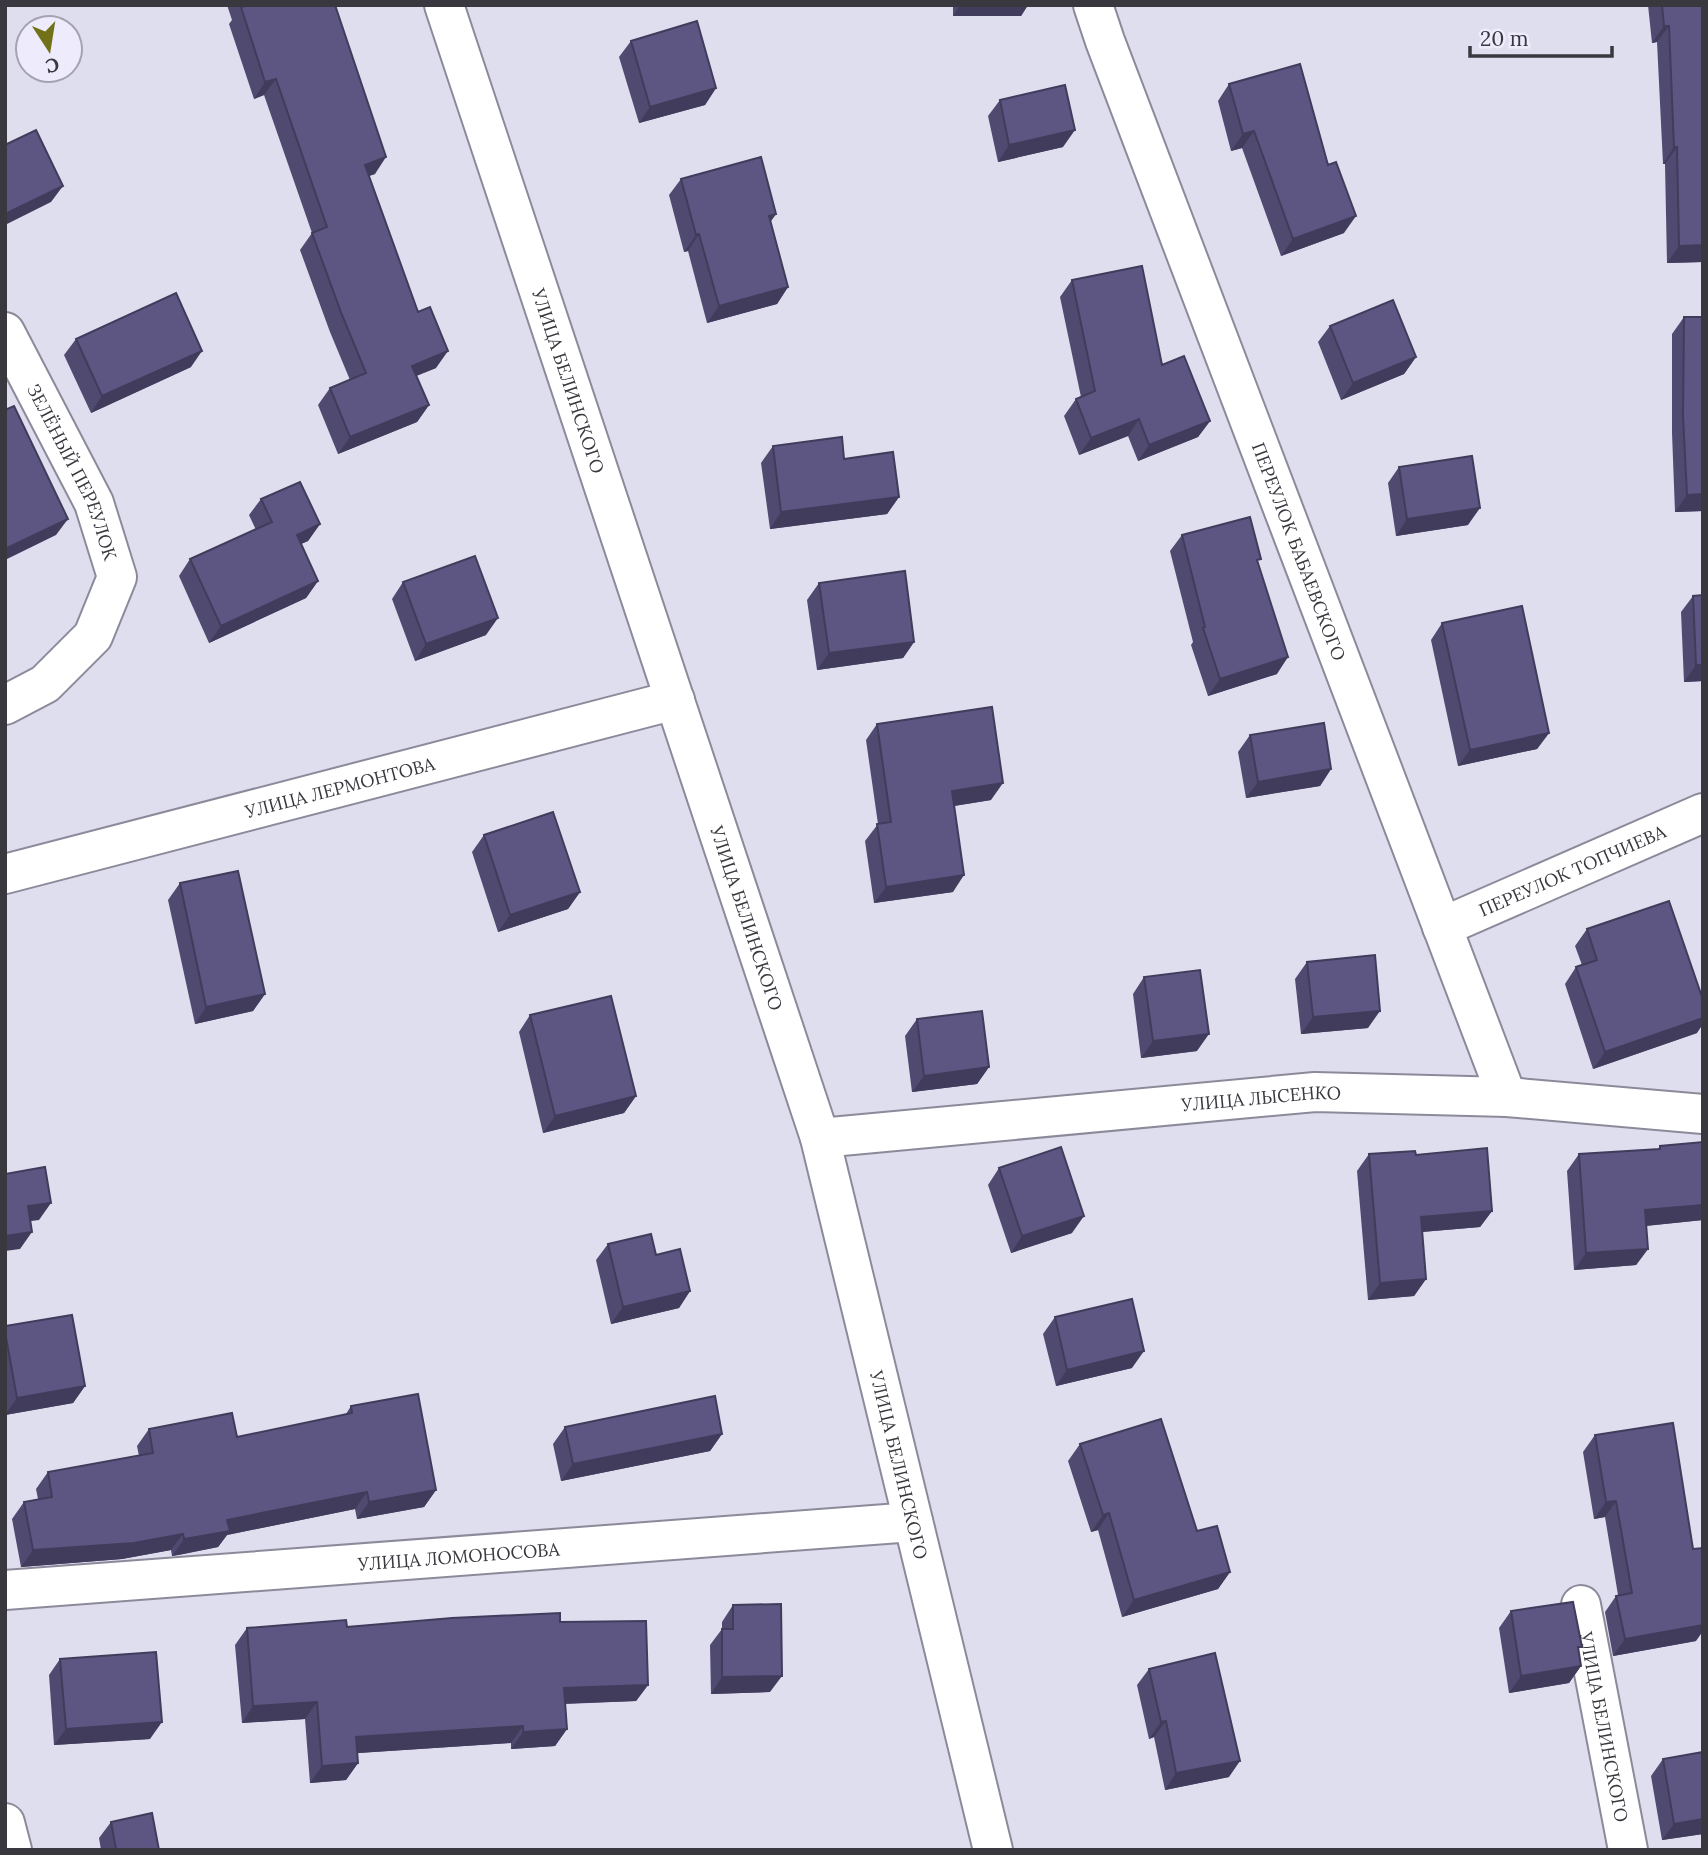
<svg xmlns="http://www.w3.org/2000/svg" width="1708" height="1855" viewBox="0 0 1708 1855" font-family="Lora,serif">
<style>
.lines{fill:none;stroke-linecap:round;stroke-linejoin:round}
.minor-casing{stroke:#8c8a9a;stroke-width:42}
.minor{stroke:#fff;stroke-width:38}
.wall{fill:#504a71}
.shaded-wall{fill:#413c5c}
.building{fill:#5d5683;stroke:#413c5c;stroke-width:2}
.labels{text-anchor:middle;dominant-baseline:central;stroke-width:7;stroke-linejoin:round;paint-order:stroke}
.street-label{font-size:18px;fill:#39383f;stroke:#edebfc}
</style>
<rect width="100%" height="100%" fill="#dfdeef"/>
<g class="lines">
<g class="minor-casing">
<g id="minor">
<path id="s1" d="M444 5 820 1138 993 1850"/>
<path id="s2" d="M1093 5 1105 41 1507 1097"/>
<path id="s3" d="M5 332 94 503 117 577 93 636 45 684 5 705"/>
<path id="s4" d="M5 874 675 700"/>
<path id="s5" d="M1442 927 1703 813"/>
<path id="s6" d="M820 1138 1315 1092 1507 1097 1703 1114"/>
<path id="s7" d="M5 1590 913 1522"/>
<path id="s8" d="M1581 1605 1628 1850"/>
<path d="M5 1823 12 1850"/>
</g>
</g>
<use href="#minor" class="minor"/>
</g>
<path class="wall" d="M227 5H335L375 174 369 176 436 368 416 376 429 405 417 422 338 454 318 405 330 388 350 380 330 332 300 250 312 233 264 95 254 99 229 24 232 20Z
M953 5H1028L1021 16H953Z
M1648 5H1703V262L1667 263 1665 164H1663L1657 42 1652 43Z
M631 41 716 88 705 105 639 123 619 57Z
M1229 84 1344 233 1281 256 1242 148 1231 151 1218 101Z
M1000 100 1063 147 998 162 988 116Z
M681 179 776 214 770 222 788 287 777 304 707 323 688 251 684 252 669 195Z
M1072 280 1162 365 1210 421 1198 437 1138 461 1128 436 1079 455 1064 416 1076 399 1081 397 1060 297Z
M1684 317 1703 511 1675 512 1672 433V334Z
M1330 326 1416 357 1404 374 1341 400 1318 342Z
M76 339 191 367 91 413 64 355Z
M773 446 844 459 899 497 887 514 770 529 761 463Z
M1399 467 1468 525 1396 536 1388 483Z
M261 499 320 524 308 541 301 544 318 581 306 598 209 643 179 576 190 559 256 530 249 515Z
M1182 535 1258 564 1277 674 1208 696 1191 645 1193 642 1170 551Z
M403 582 486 635 415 661 392 599Z
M819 583 914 642 903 658 817 670 807 600Z
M1693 596 1703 681 1684 682 1681 612Z
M1442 623 1549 733 1537 749 1458 766 1431 640Z
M877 724 991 800 954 806 953 892 874 903 865 841 878 824 866 740Z
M1250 735 1331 769 1320 786 1246 798 1238 752Z
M484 835 580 892 568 909 498 932 472 852Z
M180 883 265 994 253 1011 195 1024 168 900Z
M1587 929 1697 1033 1593 1069 1565 984 1576 967 1582 965 1575 946Z
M1307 962 1368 1028 1301 1034 1295 979Z
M1144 977 1197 1051 1141 1058 1133 994Z
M530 1015 636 1096 624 1113 543 1133 519 1032Z
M917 1019 989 1067 977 1084 912 1092 905 1036Z
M1703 1142V1220L1646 1226 1648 1249 1636 1265 1574 1270 1567 1171 1579 1154 1658 1149 1660 1146Z
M1369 1154 1416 1155 1492 1211 1480 1227 1422 1232 1426 1279 1414 1296 1368 1300 1357 1171Z
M999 1168 1072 1233 1011 1253 988 1185Z
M608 1244 656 1255 690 1291 679 1308 611 1324 596 1260Z
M1055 1317 1132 1368 1056 1386 1043 1334Z
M5 1326 85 1386 73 1403 5 1415Z
M351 1406 436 1490 424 1507 357 1519 355 1509 227 1535 218 1547 179 1555 172 1556 171 1550 122 1559 21 1567 12 1519 24 1502 38 1499 36 1489 48 1472 139 1456 137 1446 149 1429 237 1437 346 1414Z
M565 1427 722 1434 710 1451 561 1481 553 1444Z
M1595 1435 1696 1641 1613 1656 1605 1612 1616 1596 1618 1595 1605 1517 1594 1519 1583 1452Z
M1080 1444 1197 1531 1230 1572 1218 1589 1122 1617 1098 1530 1091 1532 1068 1461Z
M733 1605 770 1692 711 1694 710 1645 722 1629V1622Z
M1511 1611 1579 1651 1581 1666 1569 1683 1509 1693 1499 1628Z
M560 1622 648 1685 636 1701 565 1704 567 1729 555 1746 511 1749V1743L357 1753 358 1763 346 1780 310 1783 305 1719 242 1723 235 1645 247 1628Z
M60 1659 150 1739 54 1745 49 1675Z
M1149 1669 1229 1777 1165 1790 1154 1737 1149 1739 1137 1685Z
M1663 1759 1703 1834 1662 1840 1651 1776Z
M111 1822 159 1850H101L99 1838Z"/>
<path class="shaded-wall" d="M960 5H1028L1021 16H953Z
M1664 26H1669L1657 42 1652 43Z
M276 79 264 95 254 99 265 82Z
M716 88 705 105 639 123 650 107Z
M1075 130 1063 147 998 162 1009 145Z
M1254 131 1242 148 1231 151 1243 134Z
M1674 147H1677L1665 164H1663Z
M386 157 375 174 353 181 365 165Z
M63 186 51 202 5 225V214Z
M776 214 764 231 769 216Z
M1356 216 1344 233 1281 256 1293 239Z
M699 234 688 251 684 252 696 235Z
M1703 245V262L1667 263 1679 246Z
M788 287 777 304 707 323 719 306Z
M202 351 191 367 91 413 102 396Z
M448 351 436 368 401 382 412 366Z
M1416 357 1404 374 1341 400 1353 383Z
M429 405 417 422 338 454 350 437Z
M1139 419 1128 436 1079 455 1091 438Z
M1210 421 1198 437 1138 461 1149 445Z
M1703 494V511L1675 512 1687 495Z
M899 497 887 514 770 529 781 512Z
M1480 508 1468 525 1396 536 1407 519Z
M68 519 56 535 5 560V549Z
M320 524 308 541 285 551 297 535Z
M318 581 306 598 209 643 221 626Z
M498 618 486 635 415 661 426 644Z
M914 642 903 658 817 670 829 653Z
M1288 657 1277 674 1208 696 1220 679Z
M1696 665H1703V681L1684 682Z
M1549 733 1537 749 1458 766 1470 750Z
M1331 769 1320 786 1246 798 1258 782Z
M1003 783 991 800 941 808 952 791Z
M964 875 953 892 874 903 886 887Z
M580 892 568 909 498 932 510 915Z
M265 994 253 1011 195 1024 206 1007Z
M1380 1011 1368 1028 1301 1034 1313 1017Z
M1703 1018V1024L1697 1033 1593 1069 1605 1052Z
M1209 1034 1197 1051 1141 1058 1153 1041Z
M989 1067 977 1084 912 1092 924 1076Z
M636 1096 624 1113 543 1133 555 1116Z
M51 1203 39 1220 16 1223 28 1206Z
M1703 1205V1220L1634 1227 1645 1210Z
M1492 1211 1480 1227 1409 1233 1421 1217Z
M1084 1216 1072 1233 1011 1253 1022 1236Z
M32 1232 20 1249 5 1251V1236Z
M1648 1249 1636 1265 1574 1270 1586 1253Z
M1426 1279 1414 1296 1368 1300 1380 1283Z
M690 1291 679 1308 611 1324 623 1307Z
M1144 1351 1132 1368 1056 1386 1067 1370Z
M85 1386 73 1403 5 1415 17 1398Z
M722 1434 710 1451 561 1481 573 1464Z
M436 1490 424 1507 357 1519 369 1502Z
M367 1492 355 1509 227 1535 218 1547 172 1556 184 1539 227 1520Z
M1616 1501 1605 1517 1594 1519 1606 1502Z
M1109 1513 1098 1530 1091 1532 1103 1515Z
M183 1534 171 1550 122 1559 21 1567 33 1550Z
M1230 1572 1218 1589 1122 1617 1134 1600Z
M1703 1625V1631L1696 1641 1613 1656 1625 1639Z
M1581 1666 1569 1683 1509 1693 1521 1676Z
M782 1676 770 1692 711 1694 722 1677Z
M648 1685 636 1701 552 1704 564 1688Z
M317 1702 305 1719 242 1723 253 1706Z
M1166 1721 1154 1737 1149 1739 1161 1722Z
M162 1722 150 1739 54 1745 66 1729Z
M523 1726 511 1743 344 1754 356 1737Z
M567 1729 555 1746 511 1749 523 1732Z
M1240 1761 1229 1777 1165 1790 1176 1773Z
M358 1763 346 1780 310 1783 322 1766Z
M1703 1819V1834L1662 1840 1674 1824Z"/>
<path class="building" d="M244 5H335L386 157 365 165 418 312 430 307 448 351 412 366 429 405 350 437 330 388 366 373 342 315 312 233 327 227 276 79 265 82 241 7 245 6Z
M1662 5H1703V245L1679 246 1677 147H1674L1669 26H1664Z
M697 21 716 88 650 107 631 41Z
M1300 64 1328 165 1336 162 1356 216 1293 239 1254 131 1243 134 1229 84Z
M1065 85 1075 130 1009 145 1000 100Z
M36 130 63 186 5 214V145Z
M761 157 776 214 769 216 788 287 719 306 699 234 696 235 681 179Z
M1142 266 1162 365 1184 356 1210 421 1149 445 1139 419 1091 438 1076 399 1095 391 1072 280Z
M176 293 202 351 102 396 76 339Z
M1393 300 1416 357 1353 383 1330 326Z
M1684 317H1703V494L1687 495 1683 416Z
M14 406 68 519 5 549V410Z
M842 437 844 459 893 452 899 497 781 512 773 446Z
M1472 456 1480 508 1407 519 1399 467Z
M300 482 320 524 297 535 318 581 221 626 190 559 272 522 261 499Z
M1250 517 1261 559 1257 560 1288 657 1220 679 1203 628 1205 627 1182 535Z
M475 556 498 618 426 644 403 582Z
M905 571 914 642 829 653 819 583Z
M1703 595V665H1696L1693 596Z
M1522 606 1549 733 1470 750 1442 623Z
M992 707 1003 783 952 791 964 875 886 887 877 824 891 822 877 724Z
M1324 723 1331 769 1258 782 1250 735Z
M553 812 580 892 510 915 484 835Z
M238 871 265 994 206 1007 180 883Z
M1669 901 1703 1000V1018L1605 1052 1576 967 1597 960 1587 929Z
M1375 955 1380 1011 1313 1017 1307 962Z
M1200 970 1209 1034 1153 1041 1144 977Z
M611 996 636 1096 555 1116 530 1015Z
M982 1011 989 1067 924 1076 917 1019Z
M1703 1142V1205L1645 1210 1648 1249 1586 1253 1579 1154 1660 1149V1146Z
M1061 1147 1084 1216 1022 1236 999 1168Z
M1487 1148 1492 1211 1421 1217 1426 1279 1380 1283 1369 1154 1415 1151 1416 1155Z
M45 1167 51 1203 28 1206 32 1232 5 1236V1174Z
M651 1234 656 1255 680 1249 690 1291 623 1307 608 1244Z
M1132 1299 1144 1351 1067 1370 1055 1317Z
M72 1315 85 1386 17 1398 5 1332V1326Z
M418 1394 436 1490 369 1502 367 1492 227 1520 230 1531 190 1538 184 1539 183 1534 134 1543 33 1550 24 1502 52 1497 48 1472 153 1453 149 1429 232 1413 237 1437 352 1413 351 1406Z
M715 1396 722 1434 573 1464 565 1427Z
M1161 1419 1197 1531 1217 1526 1230 1572 1134 1600 1109 1513 1103 1515 1080 1444Z
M1673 1423 1693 1549 1703 1548V1625L1625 1639 1616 1596 1632 1593 1616 1501 1606 1502 1595 1435Z
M1573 1602 1582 1647H1578L1581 1666 1521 1676 1511 1611Z
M781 1604 782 1676 722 1677V1629H733V1605Z
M560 1613V1622L646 1621 648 1685 564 1688 567 1729 523 1732V1726L356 1737 358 1763 322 1766 317 1702 253 1706 247 1628 346 1620 347 1627 452 1618Z
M156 1652 162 1722 66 1729 60 1659Z
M1215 1653 1240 1761 1176 1773 1166 1721 1161 1722 1149 1669Z
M1703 1752V1819L1674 1824 1663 1759Z
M152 1813 159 1850H111L116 1849 111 1822Z"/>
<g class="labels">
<g class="street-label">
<text stroke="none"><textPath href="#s1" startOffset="396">УЛИЦА БЕЛИНСКОГО</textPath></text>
<text stroke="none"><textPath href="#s3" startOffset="156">ЗЕЛЁНЫЙ ПЕРЕУЛОК</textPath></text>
<text stroke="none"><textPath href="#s2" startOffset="584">ПЕРЕУЛОК БАБАЕВСКОГО</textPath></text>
<text stroke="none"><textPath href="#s4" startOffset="346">УЛИЦА ЛЕРМОНТОВА</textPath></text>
<text stroke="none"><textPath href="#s5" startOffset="142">ПЕРЕУЛОК ТОПЧИЕВА</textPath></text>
<text stroke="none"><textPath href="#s1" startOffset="962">УЛИЦА БЕЛИНСКОГО</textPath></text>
<text stroke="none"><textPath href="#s6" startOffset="443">УЛИЦА ЛЫСЕНКО</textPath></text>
<text stroke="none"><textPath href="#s1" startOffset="1530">УЛИЦА БЕЛИНСКОГО</textPath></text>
<text stroke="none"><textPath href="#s7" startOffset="455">УЛИЦА ЛОМОНОСОВА</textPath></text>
<text stroke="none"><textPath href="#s8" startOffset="124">УЛИЦА БЕЛИНСКОГО</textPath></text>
</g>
</g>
<rect width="1708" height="1855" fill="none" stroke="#39383f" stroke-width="14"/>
<g transform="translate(49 49) rotate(168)"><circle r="33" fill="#edebfc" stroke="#a5a3b0" stroke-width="2"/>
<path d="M0-5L12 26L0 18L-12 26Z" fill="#717217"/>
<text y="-10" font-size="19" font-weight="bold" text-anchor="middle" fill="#39383f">С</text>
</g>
<path d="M1470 46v10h142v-10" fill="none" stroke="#39383f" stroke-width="3.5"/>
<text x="1480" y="46" font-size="21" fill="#39383f" stroke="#edebfc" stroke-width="5" paint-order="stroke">20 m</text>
</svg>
